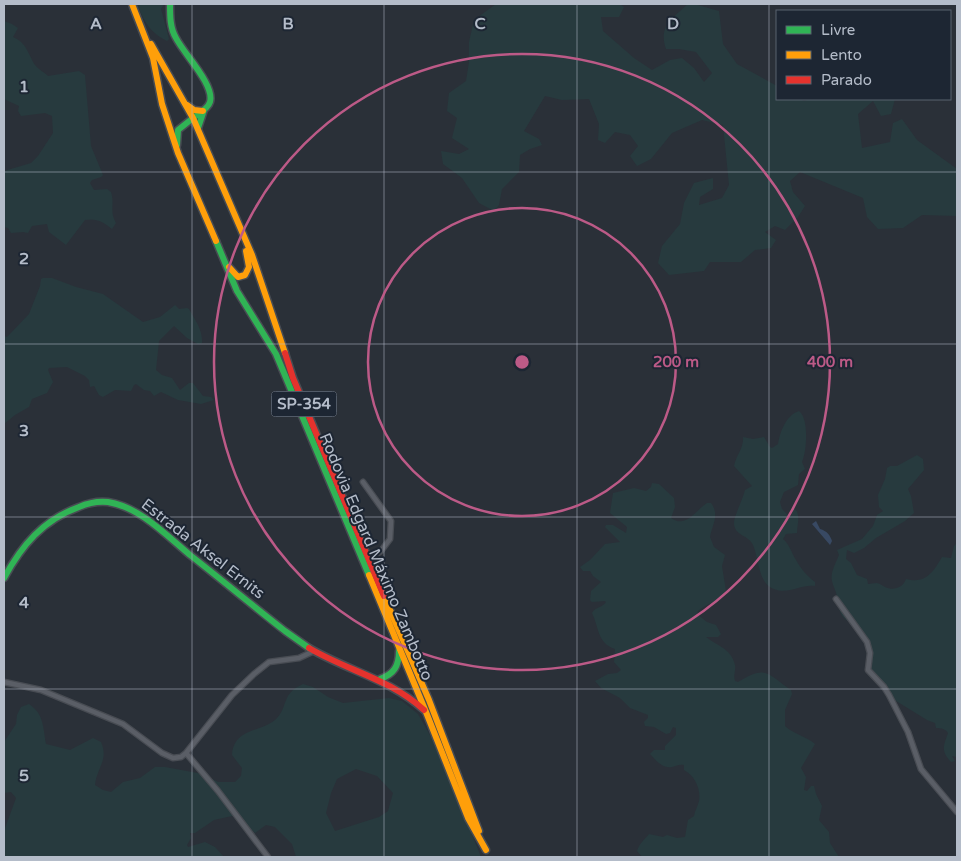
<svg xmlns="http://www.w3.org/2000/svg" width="961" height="861" viewBox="0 0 961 861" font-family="'Varela Round',sans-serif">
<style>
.green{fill:#273a3e;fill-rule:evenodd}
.water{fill:#384963}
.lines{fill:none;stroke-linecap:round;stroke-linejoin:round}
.street-casing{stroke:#484c53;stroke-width:7}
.fast-casing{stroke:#484c53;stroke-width:9}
.slow-casing{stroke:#484c53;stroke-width:9}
.jam-casing{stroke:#484c53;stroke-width:9}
.street{stroke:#5a5e66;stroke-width:4.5}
.fast{stroke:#30b455;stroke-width:6}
.slow{stroke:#ff9f0a;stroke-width:6}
.jam{stroke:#e5322d;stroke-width:6}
.grid{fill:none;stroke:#b4bcc9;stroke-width:1;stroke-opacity:0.55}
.ring{fill:none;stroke:#bc5a87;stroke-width:2.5}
.labels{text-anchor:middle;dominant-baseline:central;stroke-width:4;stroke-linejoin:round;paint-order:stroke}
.shield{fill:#1d2633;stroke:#878f9c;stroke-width:1}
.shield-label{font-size:15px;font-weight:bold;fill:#b4bcc9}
.street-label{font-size:16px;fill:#b4bcc9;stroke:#1d2633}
.grid-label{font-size:16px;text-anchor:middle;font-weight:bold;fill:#b4bcc9;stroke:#1d2633;stroke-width:4;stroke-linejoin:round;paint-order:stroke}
.centre{fill:#bc5a87;stroke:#1d2633;stroke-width:2.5}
.ring-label{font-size:15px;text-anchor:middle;font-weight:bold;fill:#bc5a87;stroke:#1d2633;stroke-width:4;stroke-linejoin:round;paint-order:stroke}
</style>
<rect width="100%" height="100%" fill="#2a3038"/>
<path class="green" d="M137 4H164L161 9 168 35 169 39 167 41C149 32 144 21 137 4Z
M496 4H620L624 7 619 17H601L603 31 634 58 652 70 670 60 682 58 694 68 704 82 712 73 696 52 679 49H666C658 26 673 18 688 4H694L719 11 723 44 737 64 777 86V99H800L804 101 809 99H895L891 114 881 116 873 101 858 114 862 148 890 142 893 123 902 119 917 140 957 169V216L922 215 903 228 878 229 867 217 863 198 800 172 790 181 793 192 805 206 798 217 785 230 775 226 765 232 776 240 771 248 755 250 741 262H710L704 271 669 275 658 263 662 246 680 224 684 203 694 183 713 178V189L700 197 699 205 722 198 729 185 723 125 702 120 672 133 651 159 637 166 630 156 638 146 630 135 615 132 605 143 598 140 599 124 589 99 562 100 545 96 524 131 539 139 542 145 530 149 520 155 519 172 502 189 499 205 494 211 479 203 462 178 443 164 441 151 459 154 469 149 452 138 457 118 447 111 449 93 466 81 469 62V42L474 20Z
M4 21 12 24 18 28 13 37C27 43 28 54 35 65 39 70 44 72 48 76L79 71 85 75 91 146 103 175 101 177 92 180 90 183 94 190 107 189 111 192C115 204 109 211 116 223L112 229C103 222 97 218 85 220L66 245 49 232 47 224 32 226 28 233 23 232 11 233 8 228 4 227V171L31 163 38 156 53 133 52 116 45 113 21 116 18 111 19 106 4 99Z
M43 278H52L76 287 103 294 143 322 160 317 175 305 179 309 187 308 189 309C195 320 203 330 202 343L198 344 187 338 174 326 159 341 156 370 162 375 172 378 180 390 189 383H193L203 396 211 397 214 400 201 404 178 400 161 392 154 396 150 391 144 390 136 384 134 385 131 391 115 390 103 397 99 395 94 386 90 387 89 380 85 376 67 367 49 368 48 370 53 382 47 393 32 399 29 407 15 415 4 424V336L7 337 29 314 40 286 41 279Z
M799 411C809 418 807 451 802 462L805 469 799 474 798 485 784 492 780 502 782 509 789 516H791L792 509H795C801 515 797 525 797 533L786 534 783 539C790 545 791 552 796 560 801 569 807 576 815 582V586C801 584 788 595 774 589 758 584 759 558 753 545 749 535 734 536 734 523 734 516 743 499 745 490L752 486 734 466C736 455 744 448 743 437L753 439 764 437 770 447 772 448 778 444C780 432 786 415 799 411Z
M917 455 923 459 924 470 908 489 911 496 914 513 905 521 876 538 864 548 854 553 847 550 846 559 851 563 857 575 867 579 868 584C871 584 874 583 877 583 881 584 881 585 885 587 893 591 903 588 906 579 925 584 933 573 942 557L951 558 954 546 957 543V757L952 756 955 761 951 762C941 751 943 747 948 733 946 729 941 728 936 728L935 723 927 720 888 696 868 669 866 646 857 633V627C840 617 840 615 837 596 836 591 833 586 832 581 830 572 836 563 839 555L837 550 862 539 873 526 877 515 883 511 879 507 878 495 885 479 887 468 890 466H897Z
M652 483 659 484 674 498 675 507 671 518C686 529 696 510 707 503H711C720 515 712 525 710 537L714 547 725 555 722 566 726 591C719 602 707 603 698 611L697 614 707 622 716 625 721 634 718 637H706C717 646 731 648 735 665 736 671 733 675 735 681L738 682C767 664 767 674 791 690L792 694 785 710V726C793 734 806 736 815 744L801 768 806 777 804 790 807 791 811 786H814L816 794 822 806 819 820 829 832 830 843 839 857H642L637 851C639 844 645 839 649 834L663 837 667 835 677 838 685 837 688 820 694 816C695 810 698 806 699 801 701 789 695 776 684 770V765C679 764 677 766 672 767 662 769 656 760 650 754L654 750H665V746L676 735V728L673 727 670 733 666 734 654 727 645 726 644 722 648 718V715L630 708 620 698 601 688 595 681 608 674 617 673 621 670 614 662 615 649C597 643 599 627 592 613 595 607 602 608 606 602L605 601 592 602 590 600 591 591 601 582 593 576 590 571H583L580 567 590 560 605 544 620 542 605 527 606 525H613L626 533 627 527 610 513 613 493 634 488 646 491 651 487Z
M303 684 313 687 328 697 343 703 389 698 402 701 418 714 431 737 448 774 481 857H296L292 844 275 827 266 825 255 833 243 822 232 816 214 820 195 833H190L191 838 187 845 188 847 205 842 215 847 224 857H4V831L16 798 11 792 4 793V742L16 724 17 715 21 707 29 704C44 714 43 727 46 744L70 750 93 738 101 742C109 760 97 767 95 785L103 790 111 792 123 782 140 778 155 767H165L203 774 218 782H235L241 776 242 768 232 755C234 728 259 733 275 720 289 708 280 694 303 684ZM356 769 377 776 393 793 388 811 379 817 335 831 326 813 331 793 337 779Z"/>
<path class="water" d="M816 521 820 529C827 531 830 535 832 541L830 545 812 524Z"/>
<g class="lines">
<g class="street-casing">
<path id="street" d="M363 482 391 521 390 539 381 551 368 559
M836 599 867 642 870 653 868 670 884 687 889 695 908 732 921 769 957 812
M4 682 41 690 123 724 162 753 173 758 181 757 186 753 232 695 254 674 269 662 299 658 314 651
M186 753 218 791 268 857"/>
</g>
<g class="fast-casing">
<path id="fast" d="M170 4C170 16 170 28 176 38 184 54 215 85 210 102 208 109 198 114 193 118
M198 128 204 110
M177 145 178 130 193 118
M216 241 237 291 276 354 369 575
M4 578C22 545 43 520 79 507 88 503 98 501 108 502 140 507 167 536 190 555 222 580 253 606 285 631L309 648
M380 679C394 674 399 666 399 651"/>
</g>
<g class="slow-casing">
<path id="slow" d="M132 4 153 58 162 104 178 153 216 241
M151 44 193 118 252 255 285 353
M187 105 194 110 203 111
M229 267 238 277 245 275 249 267 246 251
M369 575 426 712 468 818 486 850
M384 596 429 700 479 831"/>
</g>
<g class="jam-casing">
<path id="jam" d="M285 353 293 378 384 596
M309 648C348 671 390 679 424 710"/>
</g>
<use href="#street" class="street"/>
<use href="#fast" class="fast"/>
<use href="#slow" class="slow"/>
<use href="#jam" class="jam"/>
</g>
<path class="grid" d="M192 4V857M384 4V857M577 4V857M769 4V857M4 172H957M4 344H957M4 517H957M4 689H957"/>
<g class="ring">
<circle cx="522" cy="362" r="154"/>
<circle cx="522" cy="362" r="308"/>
</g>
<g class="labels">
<rect class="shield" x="271.5" y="391.5" width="65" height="25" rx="4"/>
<g class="shield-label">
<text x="304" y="404">SP-354</text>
</g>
<g class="street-label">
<text transform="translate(203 549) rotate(38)">Estrada Aksel Ernits</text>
<text transform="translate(376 557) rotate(67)">Rodovia Edgard Máximo Zambotto</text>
</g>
</g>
<g class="grid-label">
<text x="96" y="29">A</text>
<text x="288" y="29">B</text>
<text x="480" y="29">C</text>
<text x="673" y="29">D</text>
<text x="24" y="92">1</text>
<text x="24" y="264">2</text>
<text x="24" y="436">3</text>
<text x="24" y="608">4</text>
<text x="24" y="781">5</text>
</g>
<circle cx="522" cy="362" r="8" class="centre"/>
<g class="ring-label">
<text x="676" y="367">200 m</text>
<text x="830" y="367">400 m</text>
</g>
<rect width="961" height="861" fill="none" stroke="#b4bcc9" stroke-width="10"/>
<rect x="776" y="10" width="175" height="90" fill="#1d2633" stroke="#59626f"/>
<rect x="786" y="26" width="25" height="8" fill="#30b455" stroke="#59626f"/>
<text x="821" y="35" font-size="15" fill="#b4bcc9">Livre</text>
<rect x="786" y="51" width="25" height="8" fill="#ff9f0a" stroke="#59626f"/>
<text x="821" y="60" font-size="15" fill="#b4bcc9">Lento</text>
<rect x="786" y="76" width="25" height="8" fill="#e5322d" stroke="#59626f"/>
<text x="821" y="85" font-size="15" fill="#b4bcc9">Parado</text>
</svg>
